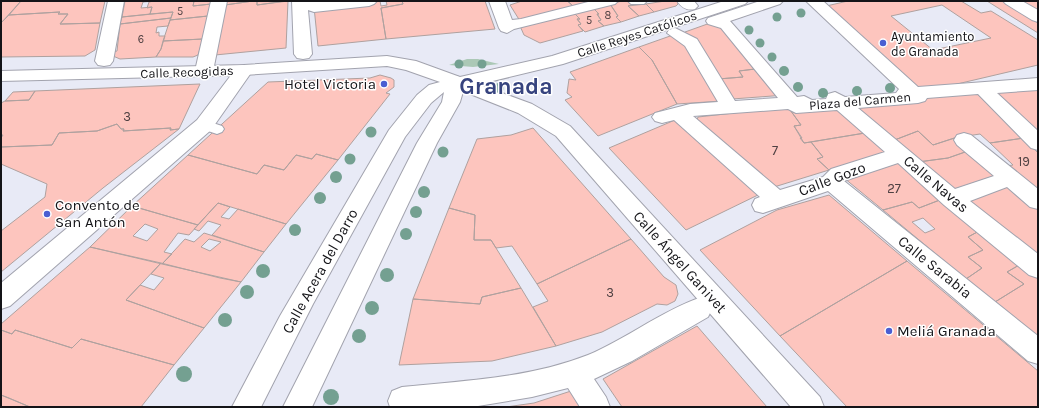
<svg xmlns="http://www.w3.org/2000/svg" width="1039" height="408" viewBox="0 0 1039 408" font-family="Karla,sans-serif">
<style>
.green{fill:#abc8b6}
.building{fill:#fdc5be;stroke:#afa19f;fill-rule:evenodd}
.lines{fill:none;stroke-linecap:round;stroke-linejoin:round}
.lane-casing{stroke:#a2a3ae;stroke-width:2}
.street-casing{stroke:#a2a3ae;stroke-width:2}
.secondary-casing{stroke:#a2a3ae;stroke-width:2}
.primary-casing{stroke:#a2a3ae;stroke-width:2}
.lane{fill:#fff;fill-rule:evenodd}
.street{fill:#fff;fill-rule:evenodd}
.secondary{fill:#fff;fill-rule:evenodd}
.primary{fill:#fff;fill-rule:evenodd}
.tree{fill:#74a091}
.poi-dot{fill:#4a5ed2;stroke:#fff;stroke-width:1.5}
.labels{text-anchor:middle;dominant-baseline:central;stroke-width:3;stroke-linejoin:round;paint-order:stroke}
.far-number-label{font-size:11px;fill:#4e4042}
.far-street-label{font-size:13px;fill:#141418;stroke:#fff}
.far-poi-label{font-size:13px;fill:#141418;stroke:#fff;text-anchor:start}
.number-label{font-size:13px;fill:#4e4042}
.poi-label{font-size:15px;fill:#141418;stroke:#fff;text-anchor:start}
.street-label{font-size:15px;fill:#141418;stroke:#fff}
.town-label{font-size:23px;font-weight:bold;fill:#36437e;stroke:#fff}
</style>
<rect width="100%" height="100%" fill="#e8eaf6"/>
<path class="green" d="M467 59H478L499 64 473 67 449 65Z"/>
<path class="building" d="M1 1H21L1 23Z
M21 1H105L100 23 62 24H60L68 14H58L60 12 9 15Z
M125 1H154L143 2 141 8 152 7 150 14 122 17Z
M154 1H194L193 6 211 4 208 16 170 20 173 12 150 14 152 7 147 8 149 2Z
M194 1H212L211 4 193 6Z
M226 1H253L225 5Z
M253 1H257V5L288 1 286 48 215 55 225 5Z
M257 1H285L257 5Z
M369 1H380L381 6 387 5 386 1H402L403 4 381 8 386 39 318 46 314 7Z
M402 1H485L495 29 386 39 381 8 403 4Z
M522 1H568L574 7 520 21 510 5Z
M567 1H593L574 7Z
M622 1H629L632 5 628 6 639 16 621 22 616 17 618 16 610 4Z
M665 1H677L678 4 676 6 654 12 646 4Z
M848 1H961L981 13 991 11 1038 40V65L940 88H911L822 7ZM942 5 991 38 933 50 891 16Z
M987 1H1002L1038 23V33Z
M1019 1H1038V9L1034 10Z
M610 4 618 16 616 17 621 22 604 26 598 21 601 20 597 14H599L593 8Z
M646 4 654 12 639 16 628 6Z
M593 8 599 14H597L601 20 598 21 604 26 585 32 578 25 581 24 577 19H580L574 13Z
M60 12 58 14H68L60 24H62L100 23 95 50 85 56 1 57V23L9 15Z
M173 12 171 18 120 24 122 17Z
M574 13 580 19H577L581 24 578 25 583 31 540 43 524 35 520 26Z
M208 16 203 39 163 41 170 20Z
M171 18 168 26 157 27 156 33 159 32V36H165L161 49 156 57 120 59 113 56V52L117 51 120 24Z
M713 22 726 24 763 68 739 71 743 77 718 79 684 35 685 32Z
M673 35 687 43 721 101 677 104 652 60 639 47Z
M203 39 198 55 193 57H156L161 49 163 41Z
M639 47 652 60 677 104 598 136 565 100 572 97 567 93 569 79 576 80 570 72Z
M763 68 786 95 732 99 718 79 743 77 739 71Z
M380 75 391 78 394 80V87L386 93 390 94 338 160 316 154 312 159 296 155 284 170 264 165 257 174 188 155 268 82 370 78Z
M200 84 179 129 170 130 171 128 123 131 124 129H121L117 124 97 131 59 133 52 145 1 147V138L3 135H1V103L5 101 29 100 35 91Z
M1038 87V135L993 90Z
M35 91 29 100 5 101 13 92Z
M975 92 1024 138 990 143 980 134 954 138 933 145 918 131 892 141 846 103Z
M832 103 865 133 804 143 794 126 801 125 788 107Z
M788 107 801 125 794 126 802 138H800L804 143 811 142 823 157 817 159 829 170 774 187 697 120 698 117Z
M675 120 760 194 686 230 609 148Z
M117 124 121 129H124L123 131 171 128 170 130 179 129 103 188 1 272V231L45 197 47 184 1 164V147L52 145 59 133 97 131Z
M533 128 631 239 537 284 512 246 496 248 491 240H474L475 215 449 208 477 139 511 135Z
M918 131 933 145 955 138 966 148 968 151 948 158 918 162 892 141Z
M865 133 888 153 829 170 817 159 823 157 811 142Z
M1024 138 1038 153V188L1030 189 1000 167 1013 165 990 143Z
M968 151 999 177 954 193 918 162 948 158Z
M316 154 338 160 286 224 218 203 198 225 132 206 188 155 257 174 264 165 284 170 296 155 312 159Z
M901 161 945 198 919 208 912 202 883 210 844 178Z
M1006 184 1038 209V261L960 200Z
M829 195 907 261 780 336 700 250 777 210Z
M945 198 981 230 968 237 983 250 968 257 982 268 966 279 883 210 912 202 919 208ZM923 218 935 229 925 233 912 222Z
M218 203 230 207 221 217 229 219 238 209 286 224 264 252 212 235 221 225 208 221 199 231 194 229Z
M132 206 184 221 198 225 189 235 178 233 164 252 172 254 162 264 90 247ZM145 224 158 229 147 241 133 236Z
M449 208 475 215 474 240H491L521 288 482 297 480 304 413 299Z
M981 230 1021 264 1007 272 1024 284 995 302 966 279 982 268 968 257 983 250 968 237Z
M204 233 223 239 264 252 241 282 162 264 185 239 194 242ZM209 239 221 242 210 251 201 247Z
M631 239 664 277 676 285 678 294 675 301 667 305 657 304 602 332 556 346 533 307 548 301 537 284Z
M90 247 161 263 126 300 204 328 174 365 81 339 72 348 15 330 12 334 1 330V324Z
M907 261 1038 371V407H847L780 336Z
M161 263 220 278 241 282 204 328 126 300 140 285 154 290 164 278 151 274Z
M1021 264 1038 278V336L995 302 1024 284 1007 272Z
M521 288 556 346 492 361 399 365 413 299 480 304 482 297Z
M697 326 767 407H622L603 379Z
M1 330 12 334 15 330 72 348 81 339 174 365 141 407H30L1 395Z
M571 391 581 407H506L534 403Z
M1 395 9 398 30 407H1Z"/>
<g class="lines">
<g class="lane-casing">
<path id="lane" d="M204 120 222 126 224 129 222 132 217 134 199 128 197 125 199 122Z"/>
</g>
<g class="street-casing">
<path id="street" d="M108 1H124L113 61 110 65 104 66 98 65 95 61Z
M292 1H377L374 4 369 6 314 12 308 10 312 54 309 58 303 59 297 58 294 54Z
M489 1H505L512 20 521 19 592 1H618L615 4 514 29 507 33 501 31 499 28Z
M628 1H647L644 4H631Z
M677 1H694L698 6 695 9C687 11 682 8 677 1Z
M760 1H783L780 4 730 21 797 97 804 96 812 100 826 99 828 94 835 92 845 97 896 93 899 89 806 1H823L918 87 1038 78V90L997 93 1038 131V150L1031 148 978 94 927 98 925 101 918 103 858 108 955 189 994 176 957 145 954 140 957 135 964 133 971 135 1038 189V209L1030 207 1007 187 970 201 1038 254V278L1029 275 944 205 898 163 844 181 1038 336V364L1028 361 828 191 763 213 755 211 752 205 755 199 760 197 674 120 662 123 655 121 652 117 655 113 690 104 718 102 685 46 667 33 669 30 675 28 697 39 735 101 778 98 721 28 708 24 706 21 708 18ZM788 109 796 113 837 110 885 152 831 169 823 177 780 190 693 116Z
M1003 1H1022L1038 10V22L1032 20 1006 4Z
M244 65 250 66 253 70 211 130 10 306 1 309V283L197 120 238 66Z
M699 298 708 301 712 309 708 317 632 361 594 379 606 397 610 407H580L568 388 532 397 472 407H390L388 401 392 391 402 387C463 381 530 378 588 355 626 339 660 312 699 298Z"/>
</g>
<g class="secondary-casing">
<path id="secondary" d="M211 1H227L213 71 210 75 204 76 198 75 195 71Z
M456 76 532 104 570 126 820 397 824 407H791L556 136 518 113 450 86 447 82 450 78Z"/>
</g>
<g class="primary-casing">
<path id="primary" d="M724 1H748L745 4 563 64 464 88 460 102 437 143 312 407H283L417 143 442 102 444 92 431 103 405 137 313 304 261 407H232L280 316 389 130 417 95 429 85 440 82 406 70 387 66 244 75 1 81V71L244 65 387 56 416 61 460 77 552 56Z"/>
</g>
<use href="#lane" class="lane"/>
<use href="#street" class="street"/>
<use href="#secondary" class="secondary"/>
<use href="#primary" class="primary"/>
</g>
<g class="tree">
<circle cx="801" cy="13" r="4.5"/>
<circle cx="777" cy="17" r="4.5"/>
<circle cx="749" cy="30" r="4.5"/>
<circle cx="760" cy="43" r="4.5"/>
<circle cx="772" cy="57" r="4.5"/>
<circle cx="459" cy="64" r="4.5"/>
<circle cx="482" cy="64" r="4.5"/>
<circle cx="784" cy="71" r="5"/>
<circle cx="798" cy="87" r="5"/>
<circle cx="499" cy="88" r="5"/>
<circle cx="890" cy="88" r="5"/>
<circle cx="857" cy="91" r="5"/>
<circle cx="823" cy="93" r="5"/>
<circle cx="371" cy="132" r="5.5"/>
<circle cx="443" cy="152" r="5.5"/>
<circle cx="350" cy="159" r="5.5"/>
<circle cx="336" cy="177" r="6"/>
<circle cx="424" cy="192" r="6"/>
<circle cx="320" cy="198" r="6"/>
<circle cx="416" cy="212" r="6"/>
<circle cx="295" cy="230" r="6"/>
<circle cx="406" cy="234" r="6"/>
<circle cx="263" cy="271" r="7"/>
<circle cx="387" cy="275" r="7"/>
<circle cx="247" cy="292" r="7"/>
<circle cx="372" cy="308" r="7"/>
<circle cx="225" cy="320" r="7"/>
<circle cx="359" cy="336" r="7"/>
<circle cx="184" cy="374" r="8"/>
<circle cx="331" cy="397" r="8"/>
</g>
<g class="poi-dot">
<circle cx="883" cy="43" r="4"/>
<circle cx="384" cy="84" r="4"/>
<circle cx="47" cy="214" r="4"/>
<circle cx="889" cy="331" r="4"/>
</g>
<g class="labels">
<g class="far-number-label">
<text x="180" y="11">5</text>
<text x="608" y="15">8</text>
<text x="589" y="20">5</text>
<text x="141" y="39">6</text>
</g>
<g class="far-street-label">
<text transform="translate(637 34) rotate(-18)">Calle Reyes Católicos</text>
<text transform="translate(187 72) rotate(-2)">Calle Recogidas</text>
<text transform="translate(860 101) rotate(-5)">Plaza del Carmen</text>
</g>
<g class="far-poi-label">
<text x="891" y="36">Ayuntamiento<tspan x="891" dy="15">de Granada</tspan></text>
</g>
<g class="number-label">
<text x="127" y="116">3</text>
<text x="775" y="150">7</text>
<text x="1024" y="161">19</text>
<text x="894" y="188">27</text>
<text x="610" y="292">3</text>
</g>
<g class="poi-label">
<text x="376" y="84" text-anchor="end">Hotel Victoria</text>
<text x="55" y="205">Convento de<tspan x="55" dy="17">San Antón</tspan></text>
<text x="897" y="331">Meliá Granada</text>
</g>
<g class="street-label">
<text transform="translate(832 179) rotate(-21)">Calle Gozo</text>
<text transform="translate(936 184) rotate(40)">Calle Navas</text>
<text transform="translate(680 262) rotate(48)">Calle Ángel Ganivet</text>
<text transform="translate(935 267) rotate(39)">Calle Sarabia</text>
<text transform="translate(320 271) rotate(-61)">Calle Acera del Darro</text>
</g>
<g class="town-label">
<text x="506" y="86">Granada</text>
</g>
</g>
<rect width="1039" height="408" fill="none" stroke="#141418" stroke-width="4"/>
</svg>
